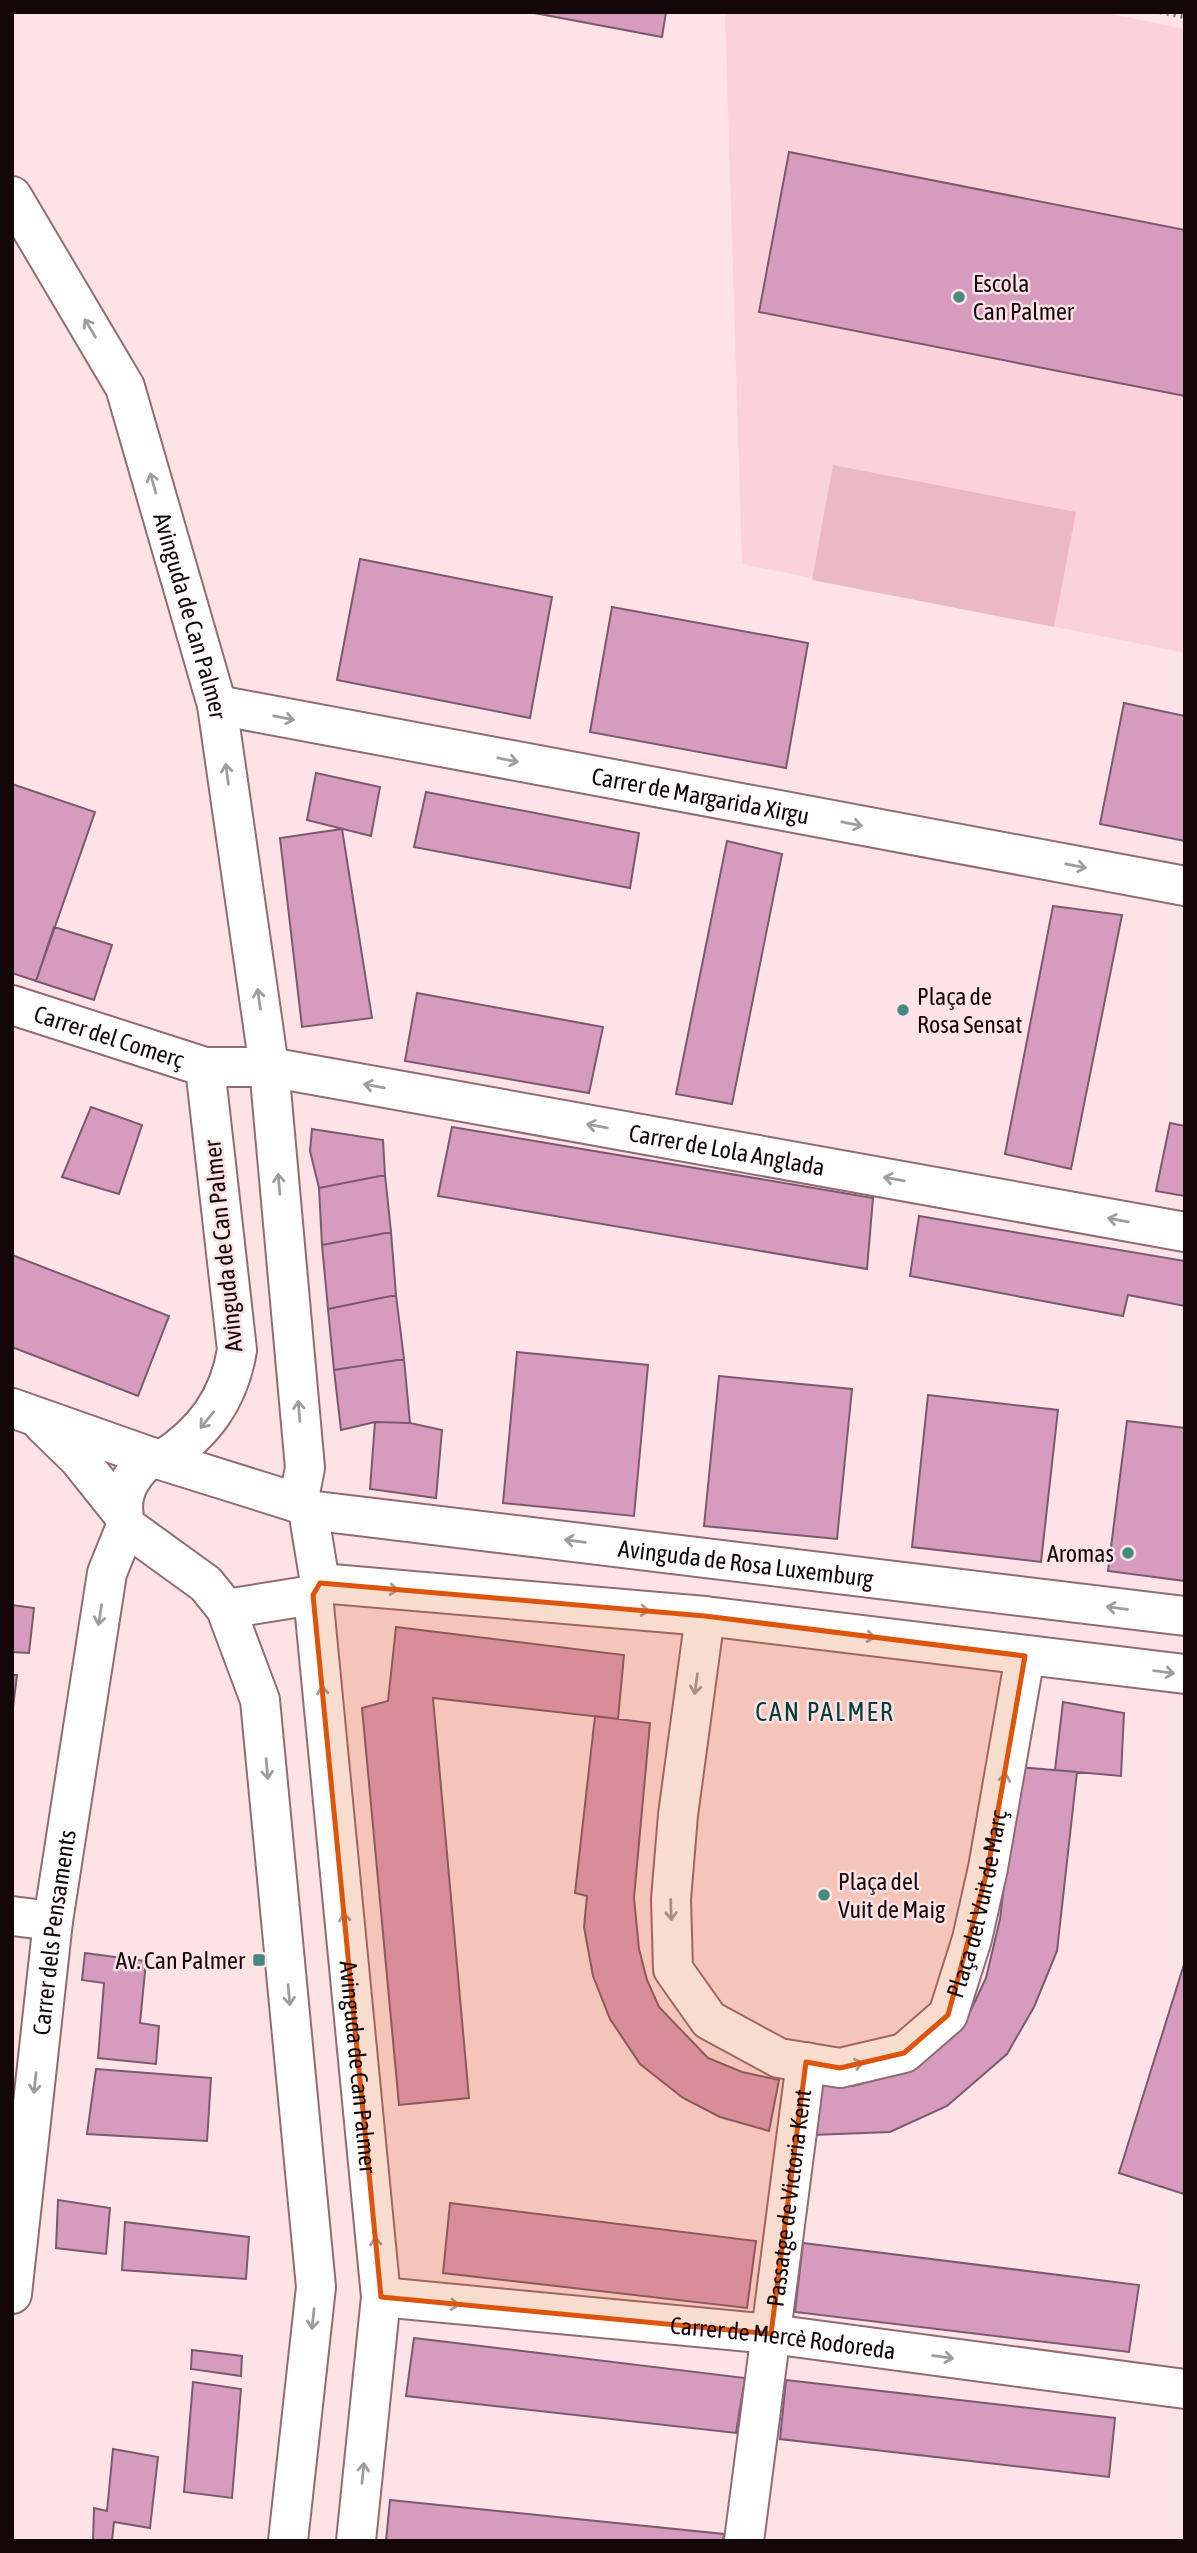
<svg xmlns="http://www.w3.org/2000/svg" width="1197" height="2553" viewBox="0 0 1197 2553" font-family="'Asap Condensed',sans-serif">
<style>
.built{fill:#fcd2da}
.green{fill:#ebb9c4}
.building{fill:#d79cbd;stroke:#7b5a6d;stroke-width:2}
.lines{fill:none;stroke-linecap:round;stroke-linejoin:round}
.minor-casing{stroke:#926b74;stroke-width:42}
.path{stroke:#806c70;stroke-width:4.5;stroke-dasharray:2 5;stroke-linecap:butt}
.minor{stroke:#fff;stroke-width:38}
.oneway{stroke:#a19c9d}
.marked{fill:#dd550c;fill-opacity:0.2;stroke:#dd550c;stroke-width:5;stroke-linejoin:round}
.poi-dot{fill:#458b81;stroke:#fde2e7;stroke-width:2.5}
.labels{text-anchor:middle;dominant-baseline:central;stroke-width:5;stroke-linejoin:round;paint-order:stroke}
.poi-label{font-size:24px;fill:#14070a;stroke:#fde2e7;text-anchor:start}
.street-label{font-size:24px;fill:#14070a;stroke:#fde2e7}
.neighbourhood-label{font-size:26px;letter-spacing:2px;fill:#00413b;stroke:#fde2e7}
</style>
<rect width="100%" height="100%" fill="#fde2e7"/>
<path class="built" d="M725 12H1102L1185 29V653L742 564Z"/>
<path class="green" d="M833 465 1076 512 1054 627 812 580Z"/>
<path class="building" d="M529 12H666L662 37Z
M789 152 1185 230V396L759 312Z
M360 559 552 597 530 718 337 680Z
M612 607 808 643 786 768 590 732Z
M1124 703 1185 716V841L1100 824Z
M316 773 380 787 371 836 307 820Z
M12 784 95 812 36 981 12 973Z
M426 792 639 833 630 888 414 847Z
M342 829 372 1018 302 1027 280 838Z
M727 841 782 854 732 1104 676 1094Z
M1053 906 1122 915 1071 1169 1005 1154Z
M54 927 112 945 94 1000 36 981Z
M417 993 603 1027 589 1093 405 1061Z
M91 1107 142 1125 119 1194 62 1177Z
M1170 1123 1185 1126V1196L1156 1191Z
M452 1127 873 1198 867 1269 438 1196Z
M312 1129 383 1140 385 1175 319 1188 310 1151Z
M385 1175 391 1232 322 1245 319 1188Z
M919 1216 1185 1261V1306L1128 1295 1123 1316 910 1276Z
M391 1232 396 1295 328 1309 322 1245Z
M12 1255 169 1316 138 1396 12 1347Z
M396 1295 404 1359 334 1370 328 1309Z
M517 1352 648 1365 634 1516 503 1503Z
M404 1359 410 1423 375 1422 341 1430 334 1370Z
M719 1376 852 1389 837 1539 704 1526Z
M928 1395 1058 1410 1041 1562 912 1547Z
M1127 1421 1185 1428V1581L1108 1571Z
M375 1422 410 1423 442 1430 436 1498 370 1489Z
M12 1605 34 1608 29 1653 12 1652Z
M396 1627 624 1655 618 1719 433 1698 469 2098 399 2105 362 1708 388 1701Z
M12 1675H17L12 1716Z
M1063 1702 1124 1713 1121 1776 1055 1770Z
M595 1716 650 1723 634 1898 639 1949 647 1980 659 2007 708 2058 742 2072 779 2080 769 2131 720 2117 683 2098 640 2064 610 2019 593 1976 584 1927 587 1896 575 1893Z
M1018 1767 1077 1772 1057 1951 1034 2007 1007 2054 947 2106 890 2132 813 2135 819 2086H853L890 2076 947 2038 970 2012 986 1978 1000 1919Z
M85 1953 146 1961 140 2023 159 2026 156 2064 98 2058 104 1983 82 1980Z
M1185 1961V2191L1184 2194 1119 2173Z
M96 2069 211 2078 207 2141 87 2134Z
M58 2200 110 2208 106 2254 56 2248Z
M450 2203 756 2241 747 2308 443 2273Z
M125 2222 249 2237 246 2279 122 2270Z
M803 2243 1139 2285 1129 2352 795 2312Z
M414 2338 745 2378 736 2433 406 2396Z
M192 2350 242 2356 241 2376 191 2369Z
M786 2380 1115 2418 1109 2477 780 2439Z
M193 2382 241 2389 232 2498 184 2492Z
M113 2449 158 2457 150 2528 114 2522 112 2541H93L94 2508 107 2511Z
M390 2500 724 2534 723 2541H386Z"/>
<g class="lines">
<g class="minor-casing">
<g id="minor">
<path id="s1" d="M12 196 125 387 217 705 269 1067 305 1468 298 1503"/>
<path id="s2" d="M217 705 1185 886"/>
<path id="s3" d="M12 1005 205 1067H269L1185 1232"/>
<path d="M12 1408 151 1457"/>
<path d="M43 1424 78 1458 122 1513"/>
<path d="M162 1460C204 1433 229 1399 237 1350L205 1067"/>
<path id="s4" d="M308 1510 1185 1616"/>
<path d="M320 1583 705 1616 1185 1674"/>
<path id="s5" d="M313 1595 381 2297 356 2541"/>
<path d="M226 1609 313 1595 320 1583 308 1510 298 1503 151 1457C129 1476 117 1496 126 1526L206 1584 226 1609 260 1700 316 2287 288 2541"/>
<path id="s6" d="M705 1616 678 1815 671 1899 673 1969 709 2020 779 2058 840 2068 904 2053 948 2015 972 1939 988 1868 1025 1656"/>
<path d="M12 1916 53 1921"/>
<path id="s7" d="M12 2294 53 1921 107 1573 126 1526"/>
<path id="s8" d="M381 2297 771 2334 1185 2389"/>
<path id="s9" d="M744 2541 806 2062"/>
</g>
</g>
<path class="path" d="M1160 12 1185 17"/>
<use href="#minor" class="minor"/>
</g>
<defs><path id="oneway-shaft" d="M-6 0H5M1.5-3L5.5 0L1.5 3" fill="none" stroke-width="1.6" stroke-linecap="round" stroke-linejoin="round" transform="scale(1.75)"/></defs>
<g class="oneway">
<use href="#oneway-shaft" transform="translate(90 328) rotate(-121)"/>
<use href="#oneway-shaft" transform="translate(153 483) rotate(-106)"/>
<use href="#oneway-shaft" transform="translate(284 718) rotate(11)"/>
<use href="#oneway-shaft" transform="translate(508 760) rotate(11)"/>
<use href="#oneway-shaft" transform="translate(227 774) rotate(-98)"/>
<use href="#oneway-shaft" transform="translate(852 824) rotate(11)"/>
<use href="#oneway-shaft" transform="translate(1076 866) rotate(11)"/>
<use href="#oneway-shaft" transform="translate(259 999) rotate(-98)"/>
<use href="#oneway-shaft" transform="translate(374 1086) rotate(-170)"/>
<use href="#oneway-shaft" transform="translate(597 1126) rotate(-170)"/>
<use href="#oneway-shaft" transform="translate(894 1179) rotate(-170)"/>
<use href="#oneway-shaft" transform="translate(279 1184) rotate(-95)"/>
<use href="#oneway-shaft" transform="translate(1118 1220) rotate(-170)"/>
<use href="#oneway-shaft" transform="translate(299 1411) rotate(-95)"/>
<use href="#oneway-shaft" transform="translate(207 1420) rotate(129)"/>
<use href="#oneway-shaft" transform="translate(575 1541) rotate(-173)"/>
<use href="#oneway-shaft" transform="translate(388 1589) rotate(5)"/>
<use href="#oneway-shaft" transform="translate(1117 1608) rotate(-173)"/>
<use href="#oneway-shaft" transform="translate(639 1610) rotate(5)"/>
<use href="#oneway-shaft" transform="translate(100 1615) rotate(99)"/>
<use href="#oneway-shaft" transform="translate(865 1636) rotate(7)"/>
<use href="#oneway-shaft" transform="translate(1164 1672) rotate(7)"/>
<use href="#oneway-shaft" transform="translate(696 1684) rotate(98)"/>
<use href="#oneway-shaft" transform="translate(323 1696) rotate(-96)"/>
<use href="#oneway-shaft" transform="translate(267 1769) rotate(85)"/>
<use href="#oneway-shaft" transform="translate(1004 1783) rotate(-80)"/>
<use href="#oneway-shaft" transform="translate(671 1910) rotate(88)"/>
<use href="#oneway-shaft" transform="translate(345 1923) rotate(-96)"/>
<use href="#oneway-shaft" transform="translate(289 1995) rotate(85)"/>
<use href="#oneway-shaft" transform="translate(853 2065) rotate(-13)"/>
<use href="#oneway-shaft" transform="translate(35 2083) rotate(96)"/>
<use href="#oneway-shaft" transform="translate(376 2247) rotate(-96)"/>
<use href="#oneway-shaft" transform="translate(449 2304) rotate(5)"/>
<use href="#oneway-shaft" transform="translate(313 2319) rotate(96)"/>
<use href="#oneway-shaft" transform="translate(943 2357) rotate(8)"/>
<use href="#oneway-shaft" transform="translate(363 2473) rotate(-84)"/>
</g>
<path class="marked" d="M320 1583 705 1616 1025 1656 988 1868 948 2015 904 2053 840 2068 806 2062 771 2334 381 2297 313 1595Z"/>
<g class="poi-dot">
<circle cx="959" cy="297" r="7"/>
<circle cx="903" cy="1010" r="7"/>
<circle cx="1128" cy="1553" r="7"/>
<circle cx="824" cy="1895" r="7"/>
<rect x="252" y="1953" width="14" height="14" rx="3.5"/>
</g>
<g class="labels">
<g class="poi-label">
<text x="973" y="283">Escola<tspan x="973" dy="28">Can Palmer</tspan></text>
<text x="917" y="996">Plaça de<tspan x="917" dy="28">Rosa Sensat</tspan></text>
<text x="1114" y="1553" text-anchor="end">Aromas</text>
<text x="838" y="1881">Plaça del<tspan x="838" dy="28">Vuit de Maig</tspan></text>
<text x="245" y="1960" text-anchor="end">Av. Can Palmer</text>
</g>
<g class="street-label">
<text stroke="none"><textPath href="#s1" startOffset="460">Avinguda de Can Palmer</textPath></text>
<text stroke="none"><textPath href="#s2" startOffset="492">Carrer de Margarida Xirgu</textPath></text>
<text stroke="none"><textPath href="#s3" startOffset="102">Carrer del Comerç</textPath></text>
<text stroke="none"><textPath href="#s3" startOffset="732">Carrer de Lola Anglada</textPath></text>
<text transform="translate(223 1246) rotate(-96)">Avinguda de Can Palmer</text>
<text stroke="none"><textPath href="#s4" startOffset="441">Avinguda de Rosa Luxemburg</textPath></text>
<text stroke="none"><textPath href="#s6" startOffset="798">Plaça del Vuit de Març</textPath></text>
<text stroke="none"><textPath href="#s7" startOffset="364">Carrer dels Pensaments</textPath></text>
<text stroke="none"><textPath href="#s5" startOffset="474">Avinguda de Can Palmer</textPath></text>
<text stroke="none"><textPath href="#s9" startOffset="346">Passatge de Victoria Kent</textPath></text>
<text stroke="none"><textPath href="#s8" startOffset="404">Carrer de Mercè Rodoreda</textPath></text>
</g>
<g class="neighbourhood-label">
<text x="825" y="1712">CAN PALMER</text>
</g>
</g>
<rect width="1197" height="2553" fill="none" stroke="#14070a" stroke-width="28"/>
</svg>
